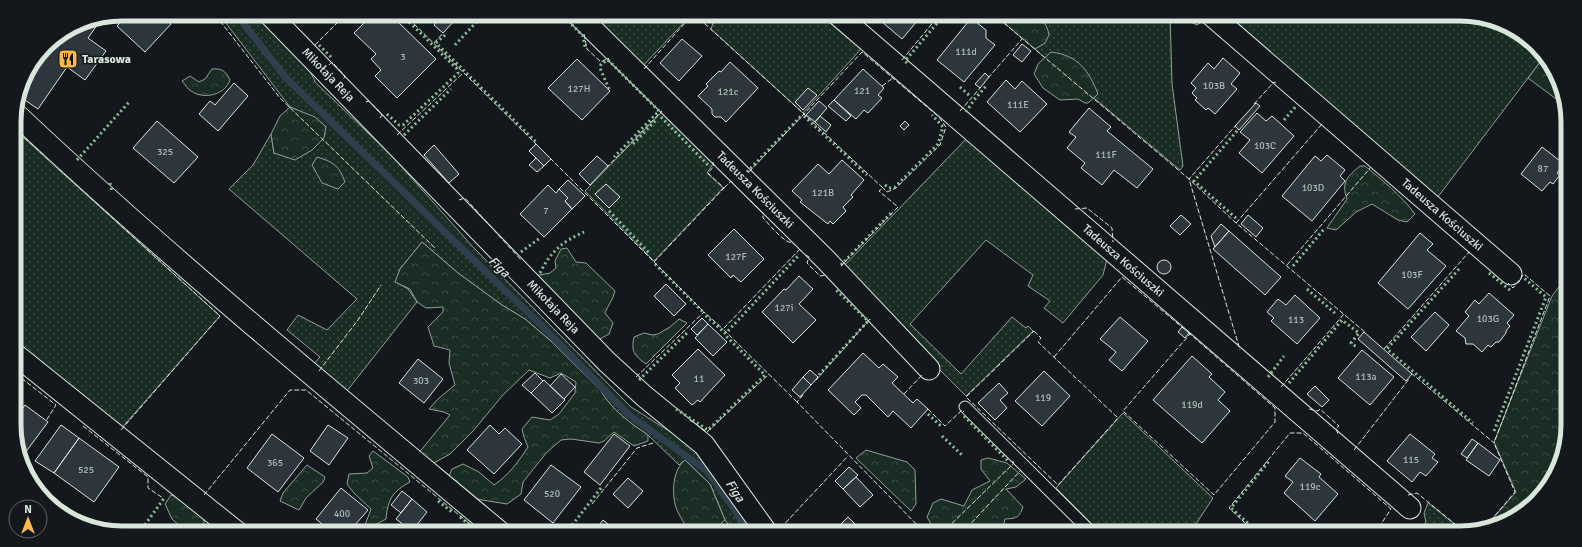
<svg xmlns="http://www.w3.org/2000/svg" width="1582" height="547" viewBox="0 0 1582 547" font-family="Signika,sans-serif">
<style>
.grass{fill:url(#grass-dots);stroke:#939e99}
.forest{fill:url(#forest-crowns);stroke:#939e99}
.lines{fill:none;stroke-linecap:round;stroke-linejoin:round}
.stream{stroke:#2f3f4d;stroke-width:7}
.building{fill:#2c363c;stroke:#d8e6dc}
.service-casing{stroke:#d8e6dc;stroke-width:13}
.minor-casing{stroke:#d8e6dc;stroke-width:23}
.service{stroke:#14181c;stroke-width:11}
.minor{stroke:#14181c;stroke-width:21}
.hedge{stroke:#8ac095;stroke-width:3;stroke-dasharray:2 3;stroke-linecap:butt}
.fence{stroke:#d8e6dc;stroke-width:1;stroke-dasharray:5 2;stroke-linecap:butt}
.labels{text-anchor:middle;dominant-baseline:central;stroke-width:3;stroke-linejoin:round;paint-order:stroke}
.number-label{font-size:10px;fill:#adbab4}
.poi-label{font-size:12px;font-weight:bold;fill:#d8e6dc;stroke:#14181c;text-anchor:start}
.street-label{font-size:12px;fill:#d8e6dc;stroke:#14181c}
.water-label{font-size:13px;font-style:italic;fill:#d8e6dc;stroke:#14181c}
.rim{fill:none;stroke:#d8e6dc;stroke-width:5}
</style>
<defs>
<pattern id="grass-dots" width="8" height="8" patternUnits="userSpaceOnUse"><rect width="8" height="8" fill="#1a2d24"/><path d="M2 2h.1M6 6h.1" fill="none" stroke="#3b4b43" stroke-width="1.8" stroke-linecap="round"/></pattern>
<pattern id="forest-crowns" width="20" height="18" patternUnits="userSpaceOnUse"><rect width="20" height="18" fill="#1a2d24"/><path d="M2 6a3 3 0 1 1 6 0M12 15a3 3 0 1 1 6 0" fill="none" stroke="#3b4b43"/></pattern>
</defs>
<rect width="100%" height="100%" fill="#14181c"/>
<path class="grass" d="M219 14H255L257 16C271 29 311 66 315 82L393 157 473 247 631 407 693 446 756 533H735L725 520 710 484 685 460 679 465 648 435 626 420 605 399 601 391 552 342 525 319 502 305 458 273 422 242 400 269 396 282 408 289 417 302 343 396 310 368 320 357 287 330 298 315 327 330 357 299 229 189 253 165 271 134 274 153 297 110 290 107Z
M582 14H692L638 71Z
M716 14H819L861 49 803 113 711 29Z
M1031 14H1170L1172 84 1183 166 1180 170 1094 98 1098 94 1051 52 1045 58 1035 49 1045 43 1043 21Z
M1222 14H1460L1494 20 1541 51 1544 57 1437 198Z
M662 112 713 164 707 173 723 188 654 261 585 191Z
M14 129 220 316 119 431 16 350Z
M966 139 1107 259 1103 275 1063 323 1044 308 1050 301 1028 286 1033 275 986 240 910 324 961 374 1012 317 1026 328 1028 326 1033 331 966 396 840 270Z
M1123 413 1213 498 1190 533H1101L1056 488Z
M1428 503 1466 533H1418L1426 522 1424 513Z"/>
<path class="forest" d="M1003 14C1022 14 1045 10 1049 35L1045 43 1035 49 1002 21Z
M1174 14H1200L1204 20 1197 25Z
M1051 52C1078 55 1089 71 1098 94L1088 103H1085L1078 99 1060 100 1043 88 1034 74 1038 64Z
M1544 57 1567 107 1528 78Z
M212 69C221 68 226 71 230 80 225 95 204 100 191 91 187 89 185 84 182 81L190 76 199 82 205 79Z
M290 107 315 117 326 127 324 138 312 150 295 160 274 153 271 134 280 116Z
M317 157C334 162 339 166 345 182L338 189 322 183 312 165Z
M1360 166H1365C1383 181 1401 195 1415 214L1407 222 1398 220 1372 204 1356 212 1336 230 1327 228 1347 199C1341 182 1347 177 1360 166Z
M422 242 458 273 502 305 525 319 552 342 601 391C612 410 630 423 648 435V441L634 446 614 432 604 441 599 443 571 439 561 440 547 452 523 482 521 494 507 504 476 499 470 504 446 483 452 469 463 464 479 472 494 485C509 475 518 462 528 447L524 437 522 429 532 417 550 420 559 414 575 393 576 382 561 373 550 378 529 370 502 396 474 430 450 454 432 464 417 455 450 415 444 412 429 409 438 399 455 385 449 363 450 350 434 346 428 327 443 312V307L426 308 417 302 410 289 395 282 400 269Z
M567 248 576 262 586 263 615 291C613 300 608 305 605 313L613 323 609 334 600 339 574 321 536 282 539 275 550 273 556 268 555 261 561 249Z
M1568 275V425L1562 459 1526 511 1487 525 1516 492 1494 442 1552 296Z
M679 319 687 323 646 364C634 355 631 352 634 337L644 333 653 335 658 334 670 327Z
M866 450 907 462 915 470 916 504 911 511 856 458Z
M373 451 408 477 410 482C392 492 388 499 386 519L371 527 365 525 371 509 354 493 347 484 349 474 367 473 373 468 369 456Z
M988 458 1007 463 1026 479 1016 487 1006 489 1023 507C1018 519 1017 518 1005 519L1003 527 991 533H951L952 531 946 525 938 533H936L927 517 933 503 941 499 964 506 972 490 990 481 981 469V460Z
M685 460 710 484 725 520 711 532 688 530C684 522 677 513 675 504 672 490 673 470 685 460Z
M307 465 325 477 323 482 306 498 299 510 280 501 283 493Z
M171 495C183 498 196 508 203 519 205 522 204 528 204 532L203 533H189L185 531 172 519 165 504Z"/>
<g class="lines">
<path class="stream" d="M236 14 286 78 542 326 629 415 707 471 735 510 748 533"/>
</g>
<path class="building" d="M128 14H161L171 24 145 52 117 26Z
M373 14H390L436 59 397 98 375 76 381 70 371 59 376 54 354 33Z
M444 14H451L456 19 443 33 434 25Z
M876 14H923L902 39 875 16Z
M90 20 97 25 88 38 106 51 85 80 67 67 38 109 19 96 25 74 51 41 81 22Z
M968 22H976L986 30V38L995 45 964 82 937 60Z
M682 39 702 56 679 81 660 63Z
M1022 44 1031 51 1022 62 1013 55Z
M1223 58 1240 73 1231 84 1237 89 1215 114 1208 108 1206 110 1195 100 1197 98 1192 93 1196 88 1191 83 1208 63 1214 69Z
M577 59 610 91 582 120 548 88Z
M730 62 758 88 726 122 721 117H715L712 114V109L698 96 708 86 706 84 719 71 721 72Z
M863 69 884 88 878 95 882 98 868 113 864 110 856 119 834 100Z
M985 73 989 77 980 88 975 84Z
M1006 80 1015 89 1022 81 1047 104 1020 132 987 102Z
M234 83 248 96 218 131 199 114 210 101 215 105Z
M808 88 817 95 803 110 795 102Z
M834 100 851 116 846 121 828 106Z
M819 101 827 108 815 122 806 115Z
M1256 103 1260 106 1239 130 1235 126Z
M1089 108 1111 127 1107 131 1153 169 1137 188 1114 170 1102 185 1081 168 1085 163 1067 148 1076 137 1069 132Z
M1257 113 1266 121 1272 116 1294 136 1262 173 1239 153 1250 140 1240 132Z
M820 116 831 125 826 132 815 122Z
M157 121 198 157 174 183 133 148Z
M905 121 909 125 904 130 900 126Z
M536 144 551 159 544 166 529 151Z
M434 145 459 174 449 183 424 155Z
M1542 147 1564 164 1557 173 1560 175 1553 184 1550 182 1542 191 1521 174Z
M1327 155 1345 170 1340 176 1345 181 1312 221 1282 196 1315 156 1321 161Z
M597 156 608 166 590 185 579 174Z
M536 158 544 166 537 172 529 165Z
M842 160 864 180 851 195 853 197 843 207 846 211 833 224 830 221 828 224 800 202 802 200 792 191 818 164 829 174Z
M568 180 585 196 572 209 565 201 568 198 559 189Z
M606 184 620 197 609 208 595 194Z
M548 185 556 193 559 189 568 198 565 201 572 209 544 237 520 214Z
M1181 215 1191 224 1180 235 1170 226Z
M1248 215 1263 228 1256 237 1241 224Z
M1221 224 1229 231 1215 247 1211 236Z
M734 229 764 259 741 282 733 275 731 278 708 255Z
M1229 231 1281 277 1265 295 1213 249Z
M1420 233 1433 244 1427 250 1446 266 1408 309 1378 283Z
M1157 267a7 7 0 1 1 14 0a7 7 0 1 1-14 0Z
M799 276 813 289 799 304 816 320 793 343 762 312 784 289 786 290Z
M666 284 686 304 674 316 654 296Z
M1489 293 1514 315 1507 323 1510 326 1506 331V333L1499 342H1496L1491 347 1488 345 1482 352 1473 344H1466L1465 338 1456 331 1469 316 1465 312 1475 300 1479 304Z
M1295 295 1320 318 1297 344 1271 321 1274 318 1267 312 1278 299 1286 305Z
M1435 312 1449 325 1426 351 1411 337Z
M1120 317 1148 341 1122 371 1109 360 1116 352 1100 339Z
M702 318 708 324 697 335 691 329Z
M708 324 727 342 713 356 695 338Z
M1182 327 1189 333 1185 338 1178 332Z
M1364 332 1412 374 1406 381 1358 339Z
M698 349 725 375 700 402 698 400 692 405 675 388 680 383 672 375Z
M1362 350 1394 377 1370 405 1338 378Z
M863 353 879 368 883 364 898 377 892 383 913 403 917 399 928 409 911 428 893 411 888 417 866 395H862L855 402 861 408 854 415 828 390Z
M1192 356 1212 374 1209 377 1225 392 1218 400 1230 411 1202 443 1153 400Z
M418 359 443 379 424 403 399 383Z
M810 370 818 377 811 385 803 377Z
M1044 371 1070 396 1042 426 1015 401Z
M535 373 543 381 531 393 522 385Z
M561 374 575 387 564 399 550 386Z
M803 377 811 385 800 397 792 390Z
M544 380 565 400 552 413 531 393Z
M999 383 1008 393 1000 400 1007 408 995 420 978 403Z
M1315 386 1329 400 1322 407 1307 394Z
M25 405 48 422 22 457 16 446V417Z
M61 425 79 438 54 473 35 461Z
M328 425 348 438 329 465 310 451Z
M490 425 499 434 505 428 522 444 494 474 467 450Z
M272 434 304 458 278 492 247 468Z
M614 434 630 446 600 485 584 472Z
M1410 434 1435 454 1432 458 1438 462 1426 476 1420 472 1412 482 1387 461Z
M79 438 119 467 94 502 54 473Z
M1472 439 1478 443 1467 458 1461 454Z
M1478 443 1500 460 1489 476 1466 460Z
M1300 458 1321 474 1319 477 1338 494 1315 521 1284 493 1293 482 1285 476Z
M551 465 581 487 553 523 524 500Z
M849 467 858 475 843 489 835 481Z
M29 473 40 480 36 486Z
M856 477 873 495 860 507 843 489Z
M628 478 643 491 628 508 613 494Z
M341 488 368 510 348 533H333L316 519Z
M402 491 412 499 401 513 391 505Z
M412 499 427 512 412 531 396 519Z
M58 503 72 515 71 516 56 506Z
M848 517 864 533H832Z
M603 520 619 533H593Z"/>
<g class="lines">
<g class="service-casing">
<path id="service" d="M965 407 1092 533
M398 533 399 532 401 533"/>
</g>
<g class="minor-casing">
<path id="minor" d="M269 14 607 362 644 396 704 445 767 533
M577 14 826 260 929 369
M837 14 1410 508
M1210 14 1511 274
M15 113C171 260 337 396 501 533
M16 355 238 533"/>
</g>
<use href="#service" class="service"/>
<use href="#minor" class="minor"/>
<path class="hedge" d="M561 14 583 36 585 47
M456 15 458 14
M335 18 340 14
M445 35 436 43 536 142
M319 45 333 59
M455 45 484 14
M907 63 905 61 945 14
M960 87 971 97
M609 89 600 68 601 64 608 60 659 111 614 157
M966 112 974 100 986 86
M387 114 399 125H403L458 73 457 69 401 14
M804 116 867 175
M661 117 708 165
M1284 120 1297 105
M1237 131 1194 181 1237 219
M404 135 451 89
M633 144 656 120
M77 160 130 101
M747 172 802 115
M110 183 112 191
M885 185 889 188 895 187 938 144 943 127 932 115
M609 211 649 253
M521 252 540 238
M655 264 703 312
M841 265 891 213
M1293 266 1324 229
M1459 269 1387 349 1473 423
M540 273C551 251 562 242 584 232
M1489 273 1511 291
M1307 289 1337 315
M728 331 799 255
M819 375 868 321 835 289
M1268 377 1284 356
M639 380 687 333
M1289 383 1342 320 1359 333 1351 343 1358 348
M676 409 708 430 765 375 726 336V334L705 315
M928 414 942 427
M964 416 1009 462
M1494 431 1546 297 1524 278
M942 436 963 456
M438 501 452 512
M460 517 479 533
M245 526 254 533
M507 526 516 533
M139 533 165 497
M566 533 601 488
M1259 533 1231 508 1269 461"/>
<path class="fence" d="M404 14 537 145
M694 14 804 114 748 173
M993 14 1189 179 1240 350
M456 19 461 14
M220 21 280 98 436 249
M584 34 587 49 601 62 608 58 609 59
M434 43 443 33
M315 45 346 14
M902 60 940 14
M329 65 332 62 345 76 343 80
M644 69 693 14
M988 78 1022 39
M882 86 893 78
M366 102 369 101 382 115 380 118
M1254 104 1274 82 1276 83
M960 111 981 87
M1237 124 1189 179 1236 223 1366 333
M14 128 50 161
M397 135 463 73
M550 158 704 312
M606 168 662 111
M59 169 220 316 121 430
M724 188 731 181 733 183
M459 200 465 198 521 260
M750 200 763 213V218C770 225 778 236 787 241 790 243 792 242 795 245
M1075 209 1087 208 1112 228 1113 242
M1236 223 1322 124
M806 255 809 257 807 263 820 276 826 275 827 277
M654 262 724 188 708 173 714 166 713 162
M1287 265 1371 167
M841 266 898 207 879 191 883 188 804 114 862 52 939 117 946 127 940 145 896 188 887 192 883 188
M1034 331 1041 338 1038 342 1118 418 1058 485 966 397Z
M1188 332 1190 334 1275 408V422L1214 495 1123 411 1190 334
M1384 349 1469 252 1472 255
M1054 357 1122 277 1183 328
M319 371 358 320 381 285
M1411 373 1494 443 1550 296 1524 274 1513 288 1508 283
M16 374 56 405 46 421
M636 377 704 312 723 329
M816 380 870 319 871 321
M1281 387 1344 314
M904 394 923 374
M803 395 797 402 925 533
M797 402 723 329 800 249 802 251
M928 409 945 426 962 410 964 412
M1309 409 1318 411 1320 409 1339 426 1336 428 1338 434
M690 420 707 432 769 374
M83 426 148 477V488L163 498
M1354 450 1409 379
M204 495 290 390H306L481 533
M1408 495 1417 493 1466 533
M592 504 637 448 653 443
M1486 526 1515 492 1494 443
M246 529 251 533
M776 533 848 456
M915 533 920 528
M942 533 1014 463 1012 460
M962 533 1021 470
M1256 533 1229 508 1290 433H1303L1391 509 1375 533"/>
</g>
<defs>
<g id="restaurant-square" transform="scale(1)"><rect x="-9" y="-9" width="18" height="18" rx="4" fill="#ffb74d" stroke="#14181c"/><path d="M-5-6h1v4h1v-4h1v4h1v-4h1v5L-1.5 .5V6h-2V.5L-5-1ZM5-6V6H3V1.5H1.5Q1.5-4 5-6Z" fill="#111"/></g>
</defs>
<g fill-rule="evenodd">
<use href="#restaurant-square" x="68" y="59"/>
</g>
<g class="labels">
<g class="number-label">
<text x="966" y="52">111d</text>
<text x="403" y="57">3</text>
<text x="1214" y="86">103B</text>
<text x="579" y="89">127H</text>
<text x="862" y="91">121</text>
<text x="728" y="92">121c</text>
<text x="1018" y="105">111E</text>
<text x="1265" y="146">103C</text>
<text x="165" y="152">325</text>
<text x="1106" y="155">111F</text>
<text x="1543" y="169">87</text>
<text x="1313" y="188">103D</text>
<text x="823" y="193">121B</text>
<text x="546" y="211">7</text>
<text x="736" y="257">127F</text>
<text x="1412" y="275">103F</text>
<text x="784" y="308">127i</text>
<text x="1488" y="319">103G</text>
<text x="1296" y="320">113</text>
<text x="1366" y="377">113a</text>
<text x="699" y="379">11</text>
<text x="421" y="381">303</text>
<text x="1043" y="398">119</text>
<text x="1192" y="405">119d</text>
<text x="1411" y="460">115</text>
<text x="275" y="463">365</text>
<text x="86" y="470">525</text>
<text x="1310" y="487">119c</text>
<text x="552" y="494">520</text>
<text x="342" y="514">400</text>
</g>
<g class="poi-label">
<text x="82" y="59">Tarasowa</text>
</g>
<g class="street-label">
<text transform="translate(328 75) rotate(46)">Mikołaja Reja</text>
<text transform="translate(755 190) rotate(45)">Tadeusza Kościuszki</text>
<text transform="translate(1442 215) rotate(41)">Tadeusza Kościuszki</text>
<text transform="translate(1123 261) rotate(41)">Tadeusza Kościuszki</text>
<text transform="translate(553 307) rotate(46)">Mikołaja Reja</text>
</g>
<g class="water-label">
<text transform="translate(499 267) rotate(44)">Figa</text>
<text transform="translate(735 491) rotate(57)">Figa</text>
</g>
</g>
<path d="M0 0H1582V547H0ZM122 21H1460A101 101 0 0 1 1561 122V425A101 101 0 0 1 1460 526H122A101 101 0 0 1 21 425V122A101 101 0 0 1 122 21Z" fill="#14181c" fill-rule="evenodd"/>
<path class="rim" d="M122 21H1460A101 101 0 0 1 1561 122V425A101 101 0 0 1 1460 526H122A101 101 0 0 1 21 425V122A101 101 0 0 1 122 21Z"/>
<g transform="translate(28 519)"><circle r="19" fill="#14181c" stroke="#626a69"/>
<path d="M0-3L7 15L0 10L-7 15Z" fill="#ffb74d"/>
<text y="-6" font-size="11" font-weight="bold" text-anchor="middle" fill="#d8e6dc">N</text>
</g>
</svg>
